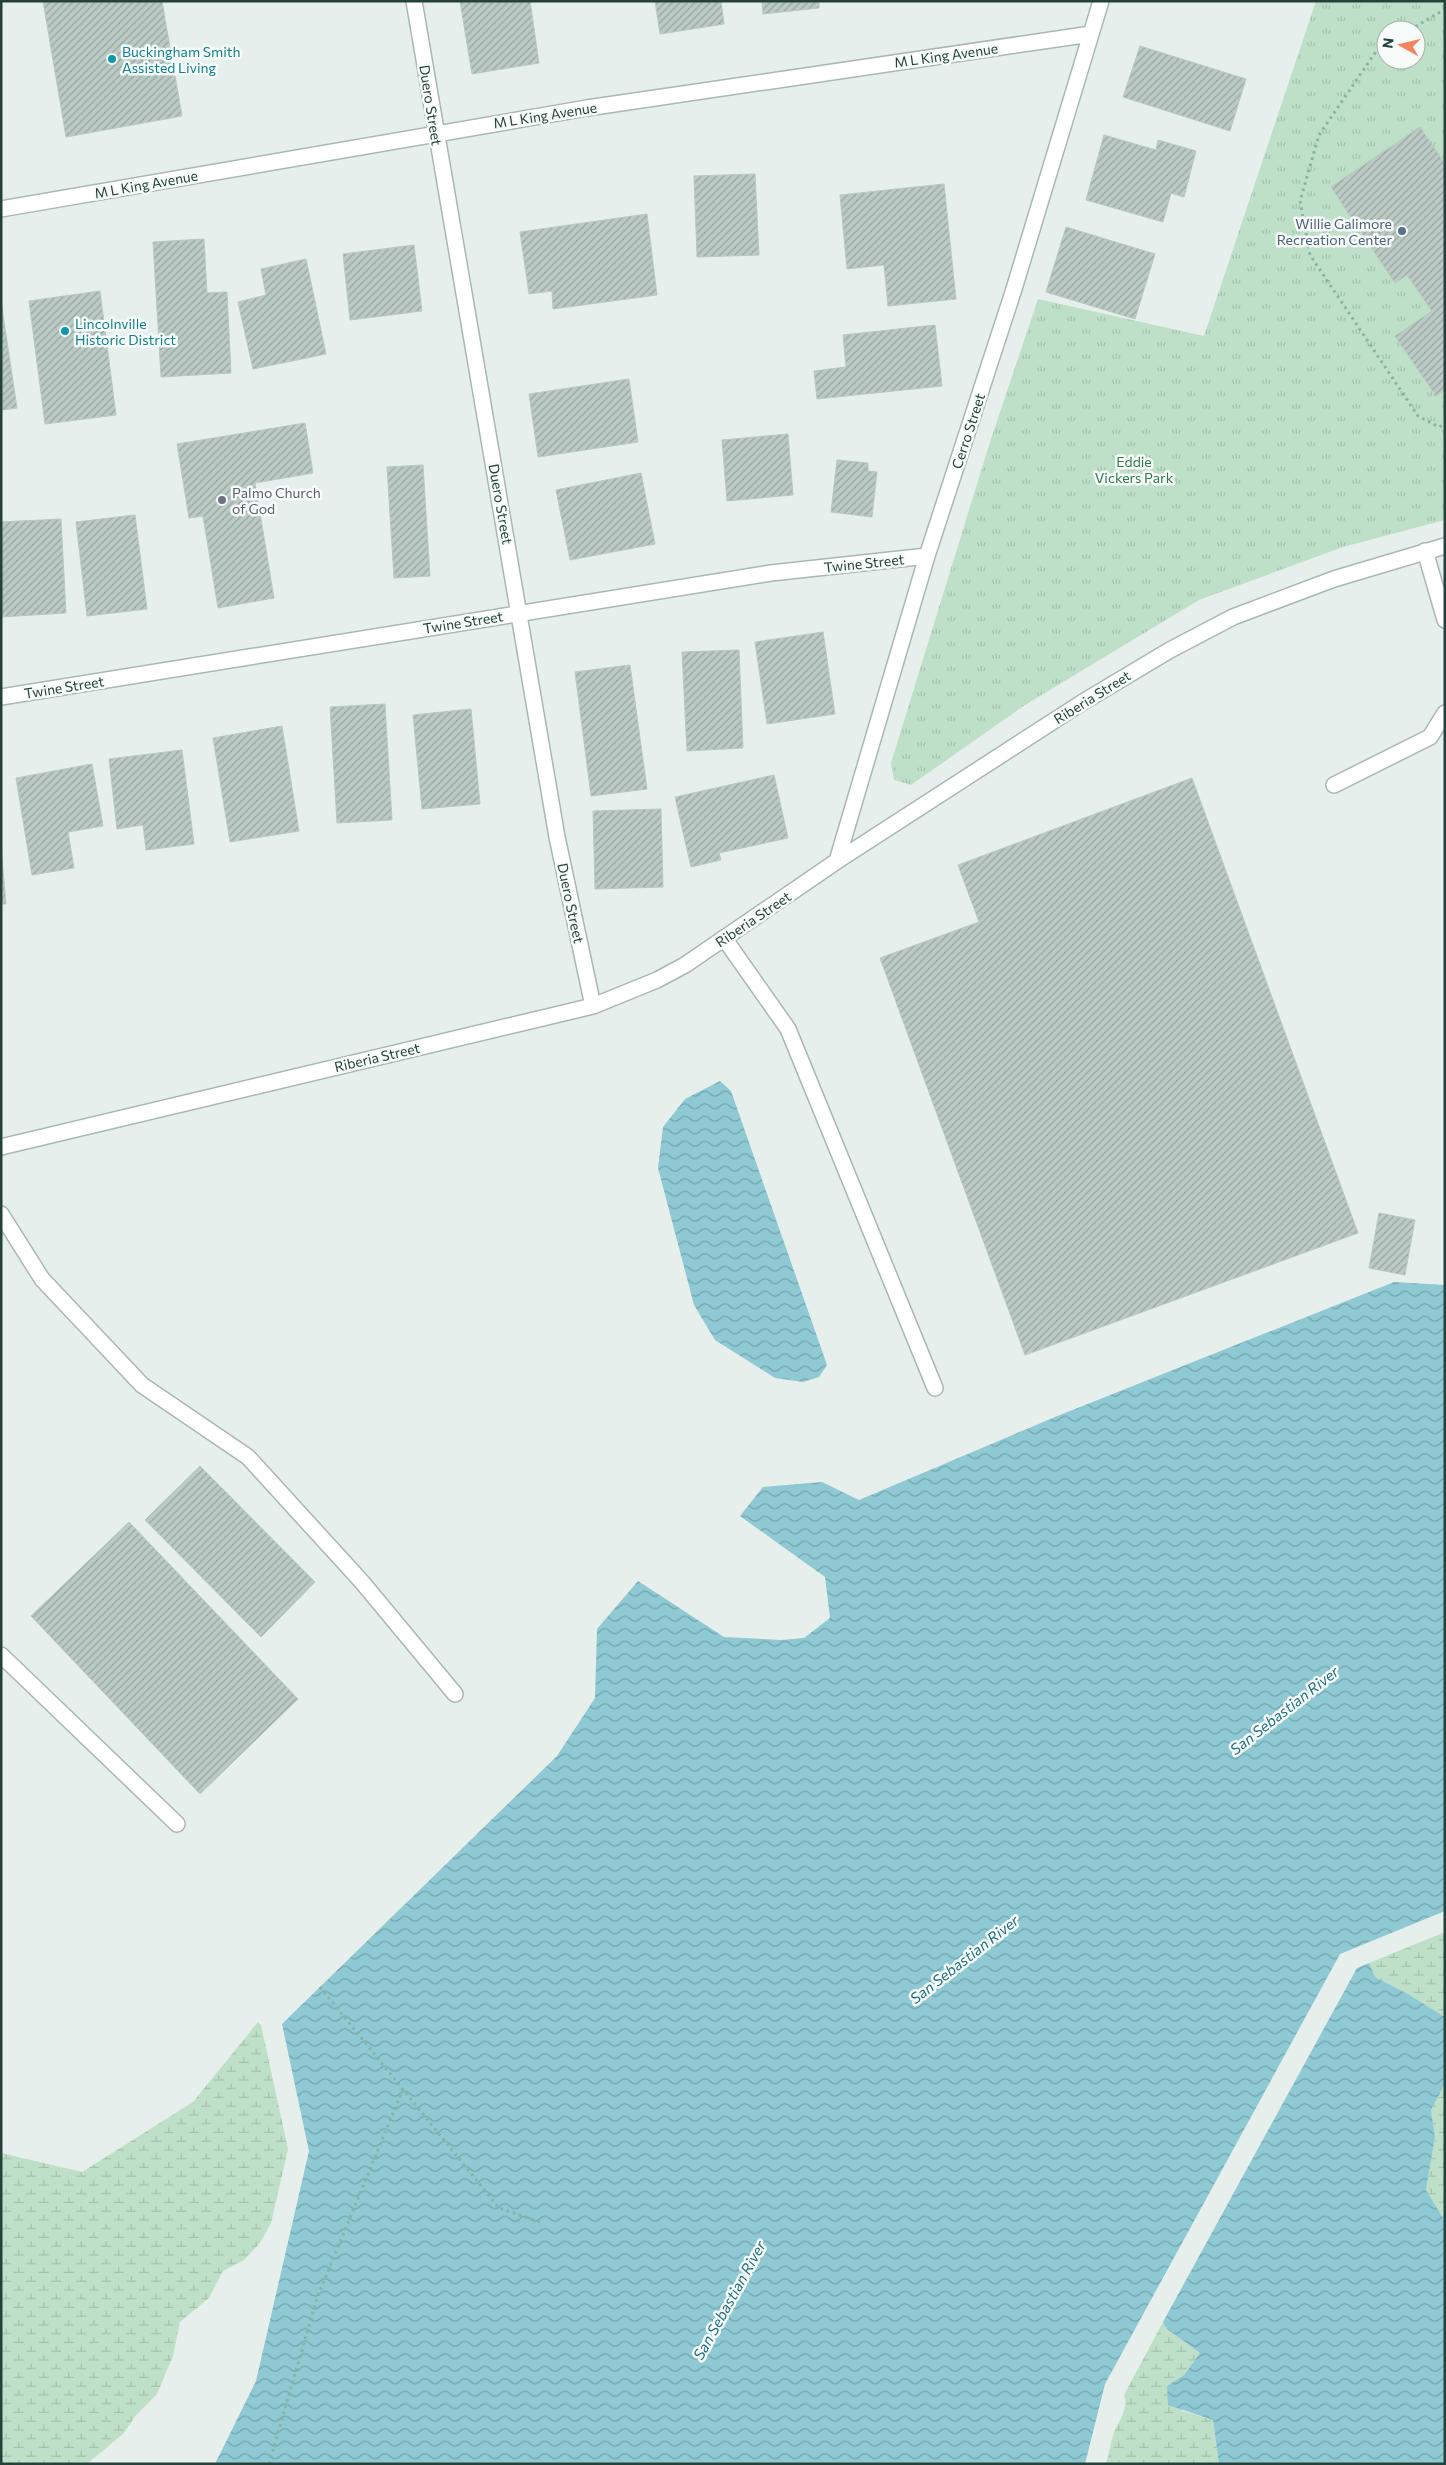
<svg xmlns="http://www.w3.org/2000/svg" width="1446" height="2465" viewBox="0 0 1446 2465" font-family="Commissioner,sans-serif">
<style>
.grass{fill:url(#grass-tufts);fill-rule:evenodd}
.wetland{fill:url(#wetland-marsh)}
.water{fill:url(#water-waves)}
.building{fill:url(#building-hatch);stroke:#b8c9c2}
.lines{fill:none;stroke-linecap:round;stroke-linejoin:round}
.lane-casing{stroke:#a8b8b2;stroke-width:18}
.street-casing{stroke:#a8b8b2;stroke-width:18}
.path{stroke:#86b3a5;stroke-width:3;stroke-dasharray:2.5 4;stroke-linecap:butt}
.lane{stroke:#fff;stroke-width:15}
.street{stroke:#fff;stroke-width:15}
.culture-dot{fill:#0f9aa8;stroke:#f7fbf9;stroke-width:2}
.service-dot{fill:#5c6f8a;stroke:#f7fbf9;stroke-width:2}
.worship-dot{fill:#6b7280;stroke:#f7fbf9;stroke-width:2}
.labels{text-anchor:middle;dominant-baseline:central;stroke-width:5;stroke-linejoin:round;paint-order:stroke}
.culture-label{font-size:14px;fill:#0d838f;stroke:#f7fbf9;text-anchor:start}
.street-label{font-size:14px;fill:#24423a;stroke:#f7fbf9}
.service-label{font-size:14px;fill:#4e5e75;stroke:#f7fbf9;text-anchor:end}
.park-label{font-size:14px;fill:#2d7a4b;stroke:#f7fbf9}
.worship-label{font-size:14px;fill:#5b616d;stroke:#f7fbf9;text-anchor:start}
.water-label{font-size:15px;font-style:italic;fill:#1c6f80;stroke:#f7fbf9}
</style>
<defs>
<pattern id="grass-tufts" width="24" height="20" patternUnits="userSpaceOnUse" patternTransform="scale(1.25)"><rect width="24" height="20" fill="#bfe0c8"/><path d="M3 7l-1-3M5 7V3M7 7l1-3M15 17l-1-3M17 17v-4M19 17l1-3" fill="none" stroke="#a4c1ad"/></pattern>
<pattern id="wetland-marsh" width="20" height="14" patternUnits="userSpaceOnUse" patternTransform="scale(1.25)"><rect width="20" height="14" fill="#bfe0c8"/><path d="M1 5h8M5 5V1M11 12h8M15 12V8" fill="none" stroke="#a4c1ad"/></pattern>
<pattern id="water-waves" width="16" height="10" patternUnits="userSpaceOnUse" patternTransform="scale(1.25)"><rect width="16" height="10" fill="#8ec9d4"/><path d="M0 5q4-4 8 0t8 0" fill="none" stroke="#74a5ad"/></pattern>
<pattern id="building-hatch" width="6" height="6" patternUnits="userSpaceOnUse" patternTransform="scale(1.25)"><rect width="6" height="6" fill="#bbcac4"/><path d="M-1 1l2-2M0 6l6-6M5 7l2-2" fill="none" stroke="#98a6a0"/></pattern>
</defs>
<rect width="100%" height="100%" fill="#e6efeb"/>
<path class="grass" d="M1316 1H1445V520L1343 547 1199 600 1025 705 911 785 894 780 891 763 990 442 1038 299 1204 336ZM1386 30H1416V60H1386Z"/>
<path class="wetland" d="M1445 1932V2017L1408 1994 1375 1977 1369 1963Z
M258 2022 261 2025 288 2149 271 2223 260 2243 244 2260 223 2271 209 2298 180 2322 173 2356 157 2394 136 2415 124 2433 87 2464H1V2153L82 2172 193 2102Z
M1445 2084V2221L1426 2190 1435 2137 1431 2110Z
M1163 2322 1167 2329 1200 2353 1184 2375 1168 2386 1182 2411 1213 2420 1219 2464H1106C1109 2454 1111 2442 1114 2432 1119 2421 1129 2408 1124 2395Z"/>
<path class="water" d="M720 1081 731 1091 827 1365 819 1377 803 1382 775 1378 715 1340 694 1305 658 1168 663 1127 685 1099Z
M1394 1282 1445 1285V1911L1340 1954 1105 2384 1085 2464H215L256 2381 309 2151 282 2024 557 1756 595 1698 597 1629 638 1581 724 1637 781 1640 804 1638 830 1618 825 1577 740 1516 763 1487 822 1482 859 1500 1055 1417Z
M1369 1963 1375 1977 1408 1994 1445 2017V2084L1431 2110 1435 2137 1426 2190 1445 2221V2464H1219L1213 2420 1168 2405 1167 2386 1184 2375 1200 2353 1167 2329 1163 2322 1357 1968Z"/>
<path class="building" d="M43 1H162L182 116 66 137Z
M460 1H530L539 63 472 74Z
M655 1H721L724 24 660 34Z
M762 1H819V8L763 14Z
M1140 46 1246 79 1230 131 1123 97Z
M1420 127 1445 164V390L1436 396 1395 336 1432 311 1407 275 1395 283 1331 187Z
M1104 135 1156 150 1158 140 1196 151 1184 197 1171 193 1163 222 1086 200Z
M755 174 759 255 697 257 694 176Z
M944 184 956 299 888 306 884 265 847 269 840 195Z
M647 214 657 295 553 309 552 291 529 294 520 232Z
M1066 227 1155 254 1135 319 1046 292Z
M204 239 207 293 227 292 231 373 161 377 153 242Z
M414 245 422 311 350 320 343 254Z
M306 259 326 354 253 369 238 302 266 295 261 269Z
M100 291 116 415 45 424 29 301Z
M1 301 17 408 1 410Z
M935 325 942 386 817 399 814 371 846 367 843 335Z
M629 379 638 442 538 457 529 394Z
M305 423 313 473 255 483 274 598 218 608 203 516 189 518 177 444Z
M788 434 793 495 727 501 722 440Z
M837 460 868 463V471L877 472 872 517 831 512Z
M423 465 430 576 394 578 387 467Z
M641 473 655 544 570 560 556 490Z
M135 515 147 609 87 616 76 522Z
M61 519 66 613 1 617V522Z
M823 632 835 714 767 724 755 642Z
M739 650 743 748 687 751 682 652Z
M630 665 647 789 591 796 575 672Z
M385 704 392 820 337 823 330 707Z
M471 709 480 804 422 809 413 715Z
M282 726 299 831 230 842 213 738Z
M182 750 194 844 146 850 143 825 117 829 109 759Z
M92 764 103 826 68 832 74 868 32 875 16 778Z
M774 775 788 838 719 853 721 860 691 867 675 797Z
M1192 778 1358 1233 1025 1355 880 958 979 922 958 865Z
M661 809 663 887 595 889 593 811Z
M1 847 6 904H1Z
M1379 1213 1415 1220 1405 1275 1369 1268Z
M200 1466 315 1582 261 1637 145 1520Z
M129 1522 298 1699 200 1794 31 1616Z"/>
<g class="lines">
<g class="lane-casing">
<path id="lane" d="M1425 551 1445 620
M1334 785 1430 737 1445 713
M724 938 788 1029 935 1388
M1 1214 42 1279 142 1385 248 1457 362 1582 455 1694
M1 1655 177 1824"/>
</g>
<g class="street-casing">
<path id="street" d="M414 1 557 837 593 1006
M1 209 587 108 1091 34
M1 697 771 573 927 556
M837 861 927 556 1014 289 1101 1
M1 1147 593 1006 657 980 685 965 837 861 1083 702 1170 650 1233 617 1334 579 1445 546"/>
</g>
<path class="path" d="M1410 30 1445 9
M1386 45 1377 50 1319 135 1300 201 1310 255 1418 416 1439 427 1445 424
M320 1987 499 2208 540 2222
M269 2464 317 2298 403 2089"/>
<use href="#lane" class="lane"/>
<use href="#street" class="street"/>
</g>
<g class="culture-dot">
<circle cx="112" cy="59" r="5"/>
<circle cx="65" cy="331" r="5"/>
</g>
<circle class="service-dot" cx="1402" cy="231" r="5"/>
<circle class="worship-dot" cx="222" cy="500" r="5"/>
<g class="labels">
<g class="culture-label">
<text x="122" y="51">Buckingham Smith<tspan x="122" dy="16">Assisted Living</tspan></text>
<text x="75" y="323">Lincolnville<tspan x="75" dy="16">Historic District</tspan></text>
</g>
<g class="street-label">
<text transform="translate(946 55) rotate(-8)">M L King Avenue</text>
<text transform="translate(431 105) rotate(81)">Duero Street</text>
<text transform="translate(545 115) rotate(-9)">M L King Avenue</text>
<text transform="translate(146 184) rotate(-10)">M L King Avenue</text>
<text transform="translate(968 431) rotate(-72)">Cerro Street</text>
<text transform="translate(501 504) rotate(80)">Duero Street</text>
<text transform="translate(864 563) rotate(-6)">Twine Street</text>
<text transform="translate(463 622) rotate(-9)">Twine Street</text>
<text transform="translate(64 687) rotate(-9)">Twine Street</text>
<text transform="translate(1092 697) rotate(-32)">Riberia Street</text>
<text transform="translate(571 903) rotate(78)">Duero Street</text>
<text transform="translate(753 919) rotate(-34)">Riberia Street</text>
<text transform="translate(377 1057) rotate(-13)">Riberia Street</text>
</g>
<g class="service-label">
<text x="1392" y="223">Willie Galimore<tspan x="1392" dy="16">Recreation Center</tspan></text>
</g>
<g class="park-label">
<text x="1134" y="461">Eddie<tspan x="1134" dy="16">Vickers Park</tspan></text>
</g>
<g class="worship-label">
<text x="232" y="492">Palmo Church<tspan x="232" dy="16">of God</tspan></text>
</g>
<g class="water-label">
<text transform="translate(1284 1710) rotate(-38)">San Sebastian River</text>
<text transform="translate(964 1959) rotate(-38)">San Sebastian River</text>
<text transform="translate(729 2300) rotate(-61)">San Sebastian River</text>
</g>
</g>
<rect width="1446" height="2465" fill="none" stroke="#24423a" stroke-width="5"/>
<g transform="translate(1401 45) rotate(278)"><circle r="24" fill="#f7fbf9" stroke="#a3b1ad"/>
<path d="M0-4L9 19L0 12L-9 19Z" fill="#f4845f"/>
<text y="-8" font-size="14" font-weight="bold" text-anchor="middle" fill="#24423a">N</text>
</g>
</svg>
